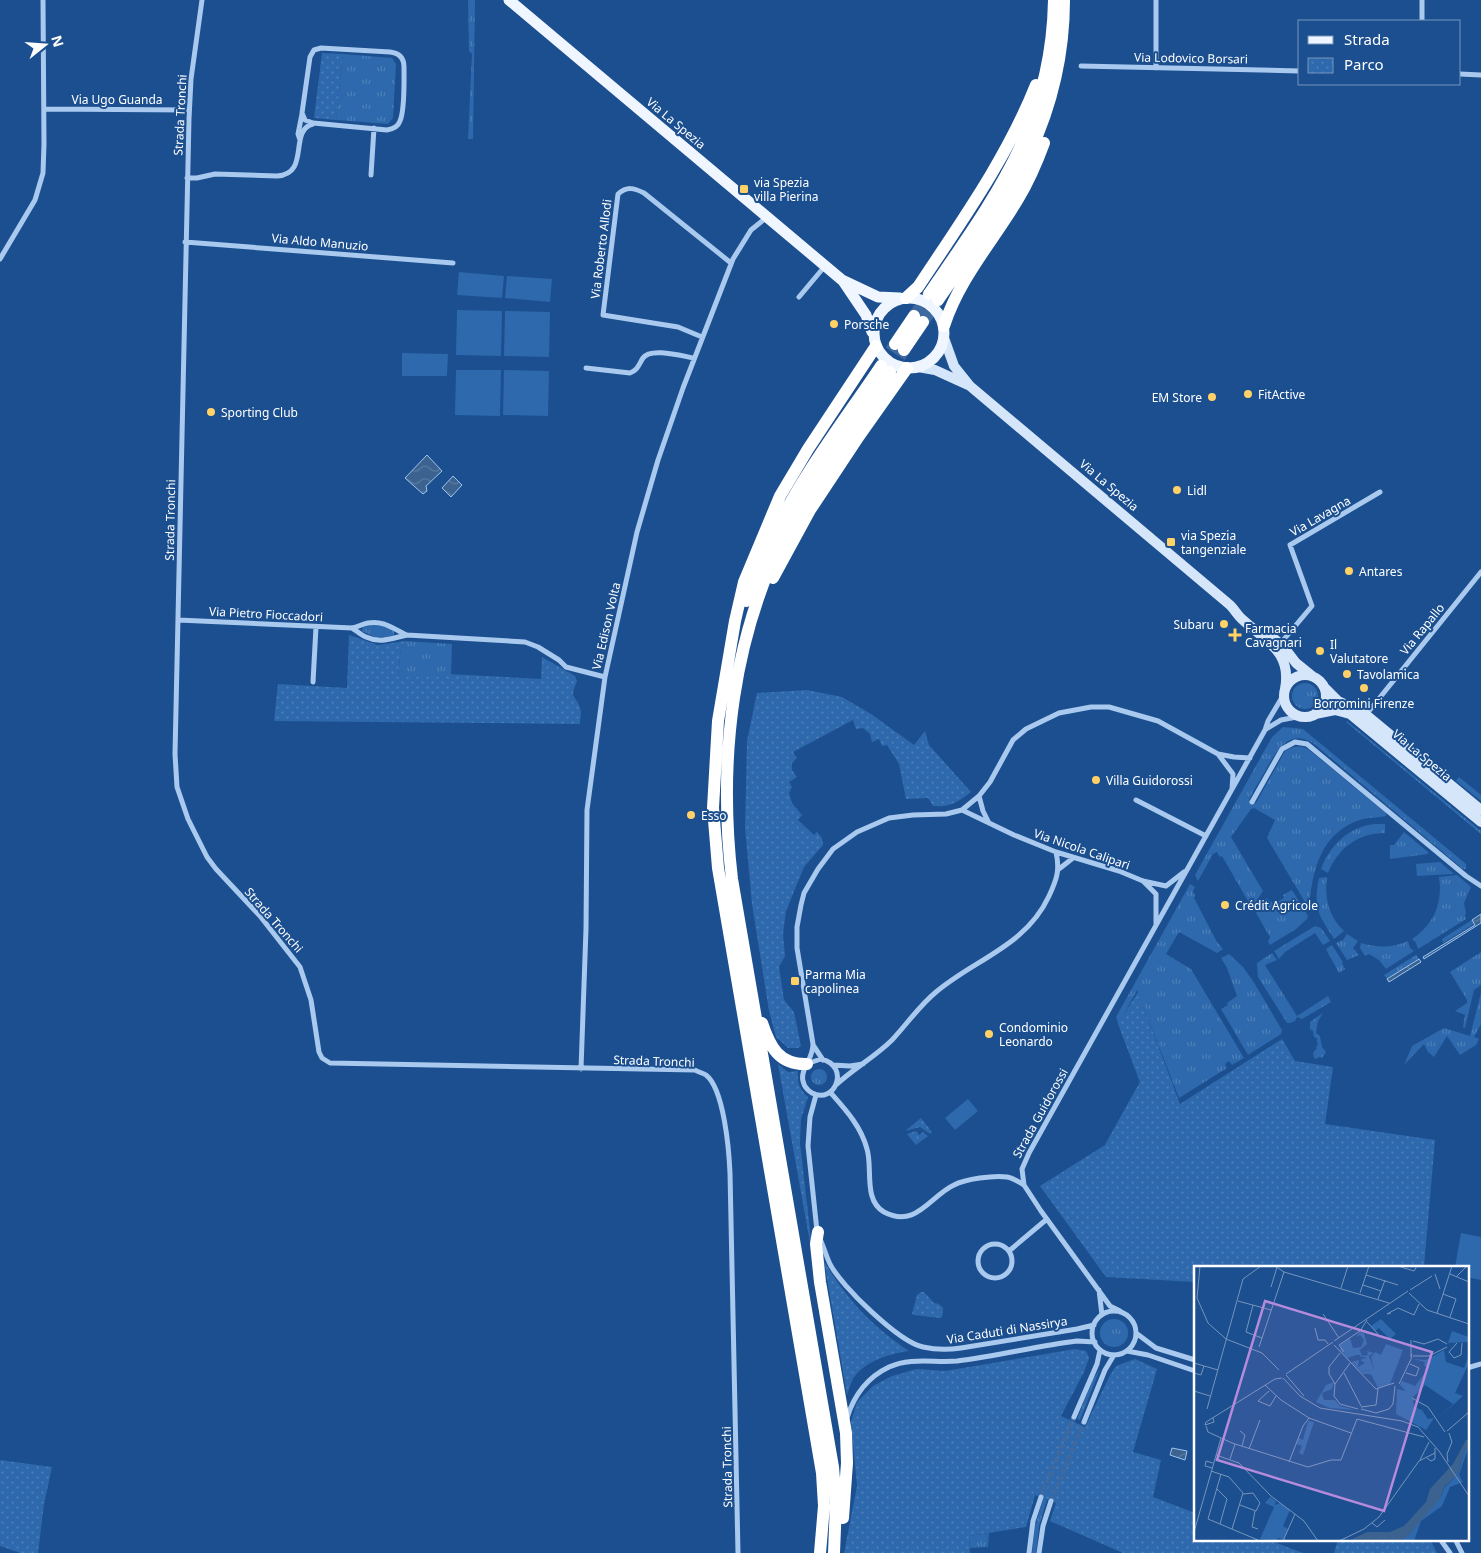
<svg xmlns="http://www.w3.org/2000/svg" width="1481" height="1553" viewBox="0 0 1481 1553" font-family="'Noto Sans',sans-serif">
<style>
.grass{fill:url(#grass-tufts)}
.park{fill:url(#park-dots)}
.garden{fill:#2e69ad}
.water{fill:url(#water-waves);stroke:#9cc4f0}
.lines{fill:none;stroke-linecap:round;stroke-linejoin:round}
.street-tunnel{stroke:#3d69a0;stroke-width:5;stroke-dasharray:5 2.5;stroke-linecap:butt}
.highway-tunnel{stroke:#3d69a0;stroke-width:12;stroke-dasharray:12 6;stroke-linecap:butt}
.street{stroke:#a9c9ee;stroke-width:5}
.secondary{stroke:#d6e6fa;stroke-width:10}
.primary{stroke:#f0f6ff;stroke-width:11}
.highway{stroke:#fff;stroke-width:12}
.poi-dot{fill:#ffd166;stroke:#1b4f8f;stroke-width:2}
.labels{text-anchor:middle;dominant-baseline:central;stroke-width:4;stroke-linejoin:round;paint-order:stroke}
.street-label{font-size:12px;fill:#fff;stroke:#1b4f8f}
.poi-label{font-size:12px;fill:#fff;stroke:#1b4f8f;text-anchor:start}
.inset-road{fill:none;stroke:#7695bc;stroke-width:1}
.view{fill:#b68bdc;fill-opacity:0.15;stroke:#b68bdc;stroke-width:2.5}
.inset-edge{fill:none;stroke:#fff;stroke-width:2.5}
</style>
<defs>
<pattern id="grass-tufts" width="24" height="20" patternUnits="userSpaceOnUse" patternTransform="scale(1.25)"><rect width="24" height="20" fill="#2e69ad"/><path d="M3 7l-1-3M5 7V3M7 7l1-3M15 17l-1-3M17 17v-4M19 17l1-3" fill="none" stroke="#4d80b9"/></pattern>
<pattern id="park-dots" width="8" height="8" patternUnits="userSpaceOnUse" patternTransform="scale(1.25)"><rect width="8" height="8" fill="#2e69ad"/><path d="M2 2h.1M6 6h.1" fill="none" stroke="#4d80b9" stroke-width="1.8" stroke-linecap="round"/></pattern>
<pattern id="water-waves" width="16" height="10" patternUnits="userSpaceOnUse" patternTransform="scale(1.25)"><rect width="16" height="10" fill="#3c6290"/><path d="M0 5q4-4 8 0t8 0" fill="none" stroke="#597aa1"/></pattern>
</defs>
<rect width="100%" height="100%" fill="#1b4f8f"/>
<path class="grass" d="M468 0H475L473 139H468L472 54 469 51Z
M343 54 392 58 396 64 393 118 388 124 336 120Z
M379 624 394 631V636L376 638 362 631 363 627Z
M405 641 452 644 451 675 445 677H398L401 648Z
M1292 696a13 13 0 1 1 26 0a13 13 0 1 1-26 0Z
M1347 721 1481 831V834L1346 722Z
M1283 727 1303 729 1466 864V869H1463L1313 743C1287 727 1275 754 1264 773 1259 782 1253 791 1249 800L1256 803 1285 751C1293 746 1300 745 1308 749L1386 813V816C1379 818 1371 817 1363 819 1321 831 1312 870 1309 909L1267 838 1275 820 1254 808 1251 809 1231 837 1263 891 1252 908 1222 856 1220 857 1217 852 1213 854 1198 881 1195 875 1272 737Z
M1459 777 1481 795V801L1456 781Z
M1374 824H1385V833C1358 833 1338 848 1328 873L1321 869C1330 845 1349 827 1374 824Z
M1404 832 1428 852V854L1390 859V845H1394Z
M1440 862 1454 874 1417 876 1416 864Z
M1457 875 1471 887 1464 903 1466 913 1465 915 1466 919 1418 949 1416 943 1412 939C1434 924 1443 903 1439 877Z
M1327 877C1324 898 1329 917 1344 931L1334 939C1318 914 1313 908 1319 878Z
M1190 884 1195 887 1193 891 1195 896 1194 898 1217 942 1223 949 1217 953 1179 932 1166 954 1191 969 1244 1058 1232 1065 1229 1061 1225 1064 1227 1068 1179 1098 1137 990 1121 1020 1155 1113 1105 1145 1140 1082 1116 1017Z
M1292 890 1308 916 1307 919 1296 929 1270 945 1268 942 1270 937 1256 913 1266 898 1274 904 1284 898 1283 895Z
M1472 920 1474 924 1443 943 1442 939Z
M1315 926 1321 928 1330 941 1323 945 1315 933 1285 952 1279 959 1274 951Z
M1347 934 1358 941 1353 948 1359 955 1347 960 1336 943 1343 940Z
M1408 941 1410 948 1414 951 1386 969 1379 960 1369 954 1365 956 1360 948 1361 943C1377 948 1392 948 1408 941Z
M1332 945 1343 962 1342 963 1345 969 1339 973 1326 949Z
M1481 952V985L1474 990 1465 1028 1463 1027 1465 1015 1455 1011 1467 1003V1000L1450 972Z
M1272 953 1277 960 1265 965 1297 1016 1328 996 1331 1002 1302 1019 1297 1017 1295 1021 1290 1023H1287L1258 977 1257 963Z
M1229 954 1243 967 1253 981 1282 1030 1281 1034 1248 1055 1221 1009 1228 1005 1227 1003 1237 996 1227 968 1221 958Z
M1416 955 1419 959 1387 979 1384 975Z
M1481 993V1024L1474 1037 1479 1039 1476 1045 1460 1055 1447 1036 1434 1057 1428 1052 1424 1044 1404 1065 1412 1046 1444 1028 1470 1036Z
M1323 1013 1318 1021 1316 1033 1320 1036 1322 1047 1326 1052 1322 1058 1319 1057 1316 1059 1314 1058 1313 1053 1317 1048 1316 1046 1318 1045 1317 1041 1316 1040 1318 1039 1314 1037 1313 1031 1310 1029V1022Z
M811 1077a8 8 0 1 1 16 0a8 8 0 1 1-16 0Z
M1100 1333a14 14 0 1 1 28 0a14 14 0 1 1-28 0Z
M1100 1369 1080 1420 1077 1419 1093 1379Z
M1043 1498 1047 1500 1039 1526 1036 1553H1032L1035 1527Z
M989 1533 988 1547 970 1548 969 1536Z"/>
<path class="park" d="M322 53 343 54 336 120 314 118Z
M349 635 378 645 405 641 401 648 398 677H445L448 674 541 679 542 657 575 676 577 681C569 700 575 693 580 708 582 712 580 719 580 724L274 721 278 684 347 688Z
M807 690 842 697 871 714 914 745 925 731 929 745 971 792C956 803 952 807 933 806L928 798 906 799 899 764 887 745 882 746 879 739 872 742 870 734 863 728 856 729 853 720 793 752 797 758 792 763V770L797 777 789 782 792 787 789 793 792 803 802 815 798 820 814 835 817 832 822 838 823 845 804 867 786 911 783 934 785 956 779 967 784 1000 794 1012 801 1046 798 1048H788L776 1037 769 1011 752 904 745 828 747 741 757 693Z
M1138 992 1180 1104 1282 1039 1295 1061 1333 1067 1325 1124 1435 1140 1424 1267H1195V1282L1106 1277 1040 1186 1105 1145 1140 1082 1118 1024Z
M778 1064 788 1072 798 1071C797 1082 799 1089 808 1097L801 1119 800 1143 814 1265Z
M921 1118 932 1132 930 1134 920 1127 905 1131Z
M916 1131 919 1135 923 1132 928 1136 916 1145 907 1134Z
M824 1261C847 1300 872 1326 909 1351 889 1354 868 1360 855 1376 851 1381 849 1390 847 1395Z
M921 1292H924L934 1303 939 1304 943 1308 942 1317 940 1318 914 1315 912 1314 917 1295Z
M1075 1349 1086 1351 1089 1358 1084 1372 1061 1416 1085 1427 1110 1375 1116 1366 1135 1359 1157 1369 1133 1452 1161 1460 1153 1497 1195 1513V1539H1266L1303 1553H1123L1050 1521 1056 1503 1035 1495 1026 1527 969 1536 970 1553H844L857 1486 851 1422 857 1402 873 1386 892 1376 917 1369 945 1371Z
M0 1460 52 1467 44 1504 38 1553H20L0 1546Z
M1338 1539H1430L1437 1553H1334Z"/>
<path class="garden" d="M459 272 504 276 502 298 457 295Z
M507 276 552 279 550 302 505 298Z
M457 310 502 311 501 356 456 355Z
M505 311 550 312 549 357 504 356Z
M402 353 448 354 447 376H402Z
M456 370H501L500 416 455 415Z
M504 370 549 371 548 416 503 415Z
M968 1099 978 1111 955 1130 945 1118Z
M1461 1233 1481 1237V1280L1467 1277V1267H1455Z"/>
<path class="water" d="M427 455 442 471 426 486 427 491 423 494 405 478Z
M453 476 462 485 451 497 442 488Z
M1481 914V923L1424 959 1423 957 1475 925 1472 920Z
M1419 959 1421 962 1389 982 1387 979Z
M1172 1448 1187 1451 1185 1460 1170 1455Z"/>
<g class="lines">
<path class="street-tunnel" d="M1041 1497 1074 1417
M1051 1501 1084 1422"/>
<path class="highway-tunnel" d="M914 316 929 294
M923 322 938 300
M881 366 895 344
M890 372 904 350"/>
<path class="street" d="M202 0 191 79 189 119 175 754 177 787 188 819 207 857 216 869 260 916 300 967 311 1000 319 1052 322 1058 330 1063 695 1070C698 1072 703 1073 706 1075 724 1089 729 1150 730 1173L738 1553
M1156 0V68
M1422 21V0
M321 48 390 52C399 53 404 58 404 67 404 80 405 110 400 121 398 127 393 129 387 130L313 123 305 120 302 113 310 57 314 50Z
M1081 66 1300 71
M1460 74 1481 75
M44 109 189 110
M300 140 298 134 302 114
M371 175 374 128
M187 178H197L215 174 277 176C311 174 288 130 313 124
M185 242 453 263
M0 259 35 200 43 173 44 144 43 0
M799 297 825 266
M702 337 678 327 603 315 618 194C627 186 634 188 644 193L731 263
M586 368 630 373C638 370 639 364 643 358 650 347 682 356 694 358
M178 620 352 628C358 627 362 624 368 623 384 620 393 629 407 635
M352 628C357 631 361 635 366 637 381 644 392 638 407 635L525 642 538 647 559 660 566 667 605 677
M1280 644 1312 606 1290 545 1380 492
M313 682 316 627
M1365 716 1481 572
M1266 729 1281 720 1302 716
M1218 754 1234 757 1250 758
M979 796 983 811 988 821
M1136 800 1206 836
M1252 802 1282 749 1295 742 1307 744 1466 876 1481 886
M962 810 1014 835 1056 852 1119 871 1143 881 1166 886 1184 872
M1059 869 1073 858
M1143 881 1156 894V924
M813 1045 823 1060
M809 1063 821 1059C851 1066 835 1105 812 1093 807 1090 804 1086 803 1081 800 1069 813 1060 813 1044L797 948V927L801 905 804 893 818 869 833 849 857 832 889 818 913 815 946 814 962 810 979 796 990 782 1013 740 1026 729 1059 713 1091 707H1109L1158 721 1218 754 1233 774 1232 789
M833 1065 850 1066 863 1064
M581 1069 586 929 587 810 605 677 637 532 658 460 683 388 733 259 751 230 767 217
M836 1085C854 1068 875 1057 892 1040 907 1024 919 1006 936 992 975 959 1026 946 1049 896 1057 879 1060 870 1056 852
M830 1092C845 1109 861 1126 867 1149 873 1169 863 1200 884 1212 916 1229 930 1196 954 1185 965 1179 994 1175 1007 1177 1013 1178 1019 1182 1024 1185
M816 1095 810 1117 808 1146 817 1231
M820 1239C824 1247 826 1256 830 1264 841 1286 899 1342 923 1347 936 1350 948 1350 961 1348L1077 1329 1094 1325
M978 1261a17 17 0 1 1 34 0a17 17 0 1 1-34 0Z
M1009 1251 1047 1219
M1099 1290 1102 1315
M1120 1311 1110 1306 1041 1211 1024 1185 1022 1169 1029 1153 1265 730 1268 721 1284 694
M1092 1333a22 22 0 1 1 44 0a22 22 0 1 1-44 0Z
M1136 1333 1156 1348 1195 1360
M1127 1351 1148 1355 1195 1371
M1467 1368 1481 1364
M1074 1417 1097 1364 1100 1350
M847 1418C854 1395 868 1377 889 1367 911 1357 934 1363 957 1361 997 1356 1037 1346 1077 1341L1095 1342
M1084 1422 1105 1370 1114 1355
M1440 1539 1450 1553
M1455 1539 1462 1553
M1029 1553 1033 1521 1041 1497
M1039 1553 1043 1526 1051 1501"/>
<path class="secondary" d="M944 338 954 366 970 386 1230 605C1235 610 1238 616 1243 620 1267 642 1292 652 1285 689
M918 367 935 370 968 385
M1265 631 1283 646 1296 663 1312 676
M1284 696a21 21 0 1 1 42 0a21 21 0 1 1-42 0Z
M1324 687 1338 701 1364 713 1481 810
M1315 714 1335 710 1350 714 1481 822"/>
<path class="primary" d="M509 0 842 280 878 297 900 298
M843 281 866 315 872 332
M874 333a35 35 0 1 1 70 0a35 35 0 1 1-70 0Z"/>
<path class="highway" d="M929 294C995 197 1052 124 1054 0
M906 298 918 287C961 222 1007 158 1036 85
M938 300C1005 203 1064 124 1064 0
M944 326C959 279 993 241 1018 199 1029 181 1037 162 1044 143
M895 344 914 316
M904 350 923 322
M773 578 810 510 859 436 907 368
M746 601C755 578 763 555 774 534 803 474 844 421 881 366
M762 1023C770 1047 779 1065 807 1064
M818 1232 816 1244 820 1282 846 1433 847 1463 843 1518
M820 1553 824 1506 822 1473 718 868 713 808 718 721 735 621 744 582 780 496 808 449 876 346
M834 1553 836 1503 833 1467 732 879C718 759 732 633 790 525 819 471 856 422 890 372"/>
</g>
<g class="poi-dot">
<rect x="739" y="184" width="10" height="10" rx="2.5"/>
<circle cx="834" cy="324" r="5"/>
<circle cx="1248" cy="394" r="5"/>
<circle cx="1212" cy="397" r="5"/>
<circle cx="211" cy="412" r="5"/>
<circle cx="1177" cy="490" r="5"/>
<rect x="1166" y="537" width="10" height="10" rx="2.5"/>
<circle cx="1349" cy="571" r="5"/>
<circle cx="1224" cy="624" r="5"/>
<path d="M1232.5 627.5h5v5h5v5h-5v5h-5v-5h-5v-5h5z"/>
<circle cx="1320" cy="651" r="5"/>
<circle cx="1347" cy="674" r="5"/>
<circle cx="1364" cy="688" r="5"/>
<circle cx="1096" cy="780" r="5"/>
<circle cx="691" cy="815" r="5"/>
<circle cx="1225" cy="905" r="5"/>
<rect x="790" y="976" width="10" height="10" rx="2.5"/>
<circle cx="989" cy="1034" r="5"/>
</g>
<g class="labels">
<g class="street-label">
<text transform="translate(1191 58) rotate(1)">Via Lodovico Borsari</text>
<text x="117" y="99">Via Ugo Guanda</text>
<text transform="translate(180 115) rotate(-87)">Strada Tronchi</text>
<text transform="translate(676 123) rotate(40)">Via La Spezia</text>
<text transform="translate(320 242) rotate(5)">Via Aldo Manuzio</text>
<text transform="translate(601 249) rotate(-83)">Via Roberto Allodi</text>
<text transform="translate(1109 485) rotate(40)">Via La Spezia</text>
<text transform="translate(1320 516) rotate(-30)">Via Lavagna</text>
<text transform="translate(170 520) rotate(-89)">Strada Tronchi</text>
<text transform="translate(266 614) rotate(3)">Via Pietro Fioccadori</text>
<text transform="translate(606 626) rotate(-77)">Via Edison Volta</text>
<text transform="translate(1422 629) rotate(-51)">Via Rapallo</text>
<text transform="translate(1422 755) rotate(40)">Via La Spezia</text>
<text transform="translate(1082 849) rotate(19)">Via Nicola Calipari</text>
<text transform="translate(274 920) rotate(49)">Strada Tronchi</text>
<text transform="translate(654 1061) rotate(2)">Strada Tronchi</text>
<text transform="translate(1040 1113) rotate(-61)">Strada Guidorossi</text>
<text transform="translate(1007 1330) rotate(-9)">Via Caduti di Nassirya</text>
<text transform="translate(727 1467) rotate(-91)">Strada Tronchi</text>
</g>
<g class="poi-label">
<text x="754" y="182">via Spezia<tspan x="754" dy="14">villa Pierina</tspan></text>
<text x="844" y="324">Porsche</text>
<text x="1258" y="394">FitActive</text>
<text x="1202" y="397" text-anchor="end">EM Store</text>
<text x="221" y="412">Sporting Club</text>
<text x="1187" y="490">Lidl</text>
<text x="1181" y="535">via Spezia<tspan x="1181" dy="14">tangenziale</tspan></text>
<text x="1359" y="571">Antares</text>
<text x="1214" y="624" text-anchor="end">Subaru</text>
<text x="1245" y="628">Farmacia<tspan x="1245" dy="14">Cavagnari</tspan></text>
<text x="1330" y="644">Il<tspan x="1330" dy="14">Valutatore</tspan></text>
<text x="1357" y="674">Tavolamica</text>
<text x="1364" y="703" text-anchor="middle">Borromini Firenze</text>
<text x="1106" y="780">Villa Guidorossi</text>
<text x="701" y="815">Esso</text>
<text x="1235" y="905">Crédit Agricole</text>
<text x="805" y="974">Parma Mia<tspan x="805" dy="14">capolinea</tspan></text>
<text x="999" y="1027">Condominio<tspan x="999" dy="14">Leonardo</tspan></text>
</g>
</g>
<g transform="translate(1194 1266)">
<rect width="275" height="275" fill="#1b4f8f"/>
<path d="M166 66 170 67 173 78 166 84 168 90 174 89 173 85 180 87 175 90 180 104 167 105 180 107 182 113 176 108H169L157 96 165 94 164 101 171 97 166 94 173 91H167L166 89H162L154 92 156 95 143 81 147 84 146 79 156 72 159 82 167 81 170 74 166 69 162 71ZM275 180 265 209 269 216 256 221 248 240 227 255 220 275H205L216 268 225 254 248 229 250 222 264 208 270 185Z" fill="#2e69ad"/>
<path d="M258 65 275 71V76L254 77ZM192 78 209 84 196 118 184 122 177 108 167 105 180 104 177 91 181 86 187 89ZM250 84 252 96 270 102 275 89V97L261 127 269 130 244 152 259 138 231 119 219 131 220 141 228 144 234 153 240 152 232 164 202 148 203 123 212 125 206 119 208 115 221 120 234 103 230 99 231 96 219 93 232 94ZM140 116 138 123 128 127 130 134H141L146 140 161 144 136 142 122 136 132 119ZM114 155 120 156 109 189 105 187 108 180 102 178 105 172 109 174ZM76 231 82 235 81 239 86 237 96 244 89 260 94 263 90 273 95 275 84 272 82 275 66 273 80 241 71 237Z" fill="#2e69ad"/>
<path d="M187 53 202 68 196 73 185 62 181 65 177 60Z" fill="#2e69ad"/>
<path d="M272 174H275V180L270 185 264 208 250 221 246 233 213 271 205 275H154L173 266H196L210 260 232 236 236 223 259 198Z" fill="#3c6290"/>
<path class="inset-road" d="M6 0 3 32 14 57 32 73 68 87 85 104M204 0 220 5 223 0M90 6 195 37M241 8 246 23M256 8 275 16M172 9 204 19M262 11 273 0M169 19 187 25M77 21 83 1M147 22 154 0M216 24 238 10M166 27 175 0M215 27 233 44 275 58M249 28 262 33 256 51M184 33 191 14M44 35 77 44M59 39 52 66 68 72M197 47 193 48 204 42 220 49 225 38M243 47 258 0M129 48 145 72M173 56 184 68M121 62 124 74H131L134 78M217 74V91L218 88M140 75 214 25M219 75 230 78 244 73 253 78M263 77 255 86 260 92 267 89 268 77M140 79 182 123 200 117M65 81 90 6 81 0M150 86 145 79 166 65 173 54M146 87 135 101V108L141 118 140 130 146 138 164 143M219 90H235L253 81M0 97 24 104M0 107 7 109 10 100M150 107 167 140M212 107 222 110 225 102 216 98M92 108 139 76M92 109 110 130M89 112 106 130 126 142 208 155 224 161 245 185 275 230M141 118 156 97M205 118 218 91M71 119 87 134 115 152 157 167M0 125 16 130M75 125 64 135 76 140 82 130M218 132 234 141 251 166M167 141 182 139 184 123M13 143 49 13 67 0M167 143 182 147 195 143 199 138 201 120M19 152 20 156 11 159 12 156 81 113 88 112M12 160 14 166 38 177 114 201 137 194H147L163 153 230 171M46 165 51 169 48 180M253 165 275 146M55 183 66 154M22 189 45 197 77 230 110 255 124 275M233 192 237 195 241 193V182M36 193 41 178M226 194 235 176M95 196 109 160 115 152M254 196 253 188 258 176 255 167M18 202 11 200 12 195 19 197M17 205 35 211 49 227 38 263M27 208 14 253 64 274M23 223 33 233 26 258M46 239 62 245 66 237 59 227 49 228M61 245 58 261 64 263M178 257 183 261 191 254M0 266 27 172M89 275 101 248M145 275 170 263 185 251 225 195 241 187"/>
<path class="view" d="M71 35 238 86 190 245 23 194Z"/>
<rect width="275" height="275" class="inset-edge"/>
</g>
<rect x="1298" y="20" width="162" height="65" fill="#1b4f8f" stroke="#7695bc"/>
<rect x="1308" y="36" width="25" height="8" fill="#f0f6ff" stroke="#7695bc"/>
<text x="1344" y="45" font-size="15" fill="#ffffff">Strada</text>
<rect x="1308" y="58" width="25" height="15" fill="url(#park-dots)" stroke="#7695bc"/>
<text x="1344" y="70" font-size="15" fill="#ffffff">Parco</text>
<g transform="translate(45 45) rotate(73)" stroke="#1b4f8f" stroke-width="4" paint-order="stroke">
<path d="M0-4L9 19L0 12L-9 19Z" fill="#ffffff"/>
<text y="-8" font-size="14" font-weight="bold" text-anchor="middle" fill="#ffffff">N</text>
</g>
</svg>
